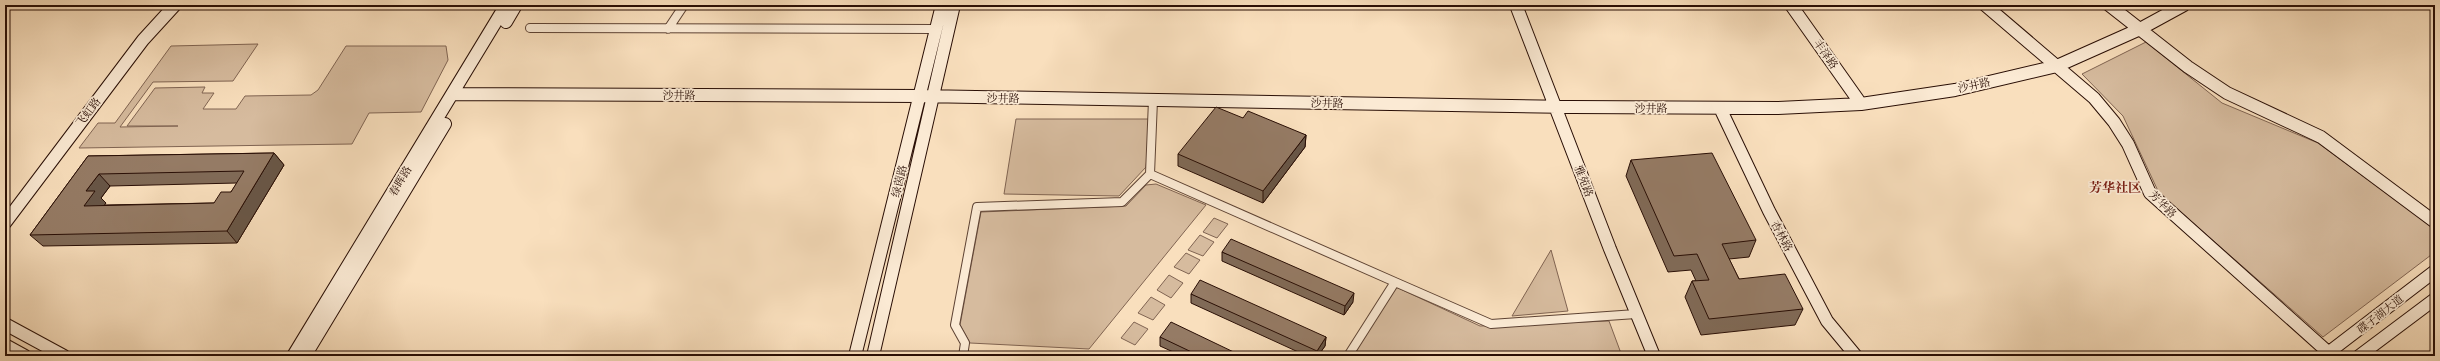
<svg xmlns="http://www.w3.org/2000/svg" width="2440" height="361" viewBox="0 0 2440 361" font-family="'Libre Caslon Text','Noto Serif SC',serif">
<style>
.green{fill:#d6bb9e;stroke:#806452}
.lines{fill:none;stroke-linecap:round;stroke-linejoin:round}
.street-casing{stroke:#5d4233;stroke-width:10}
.secondary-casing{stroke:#290e05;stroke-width:14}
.street{stroke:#fbead4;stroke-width:8}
.secondary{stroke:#fbead4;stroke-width:12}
.wall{fill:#806a57;stroke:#290e05;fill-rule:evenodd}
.shaded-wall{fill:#685647;stroke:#290e05}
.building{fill:#957b65;stroke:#290e05;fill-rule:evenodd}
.labels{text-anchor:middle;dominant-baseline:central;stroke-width:3.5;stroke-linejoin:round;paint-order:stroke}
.street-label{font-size:11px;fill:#290e05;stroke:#fbead4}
.quarter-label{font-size:13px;font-weight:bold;fill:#7a1f14;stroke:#fbead4}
</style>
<rect width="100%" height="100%" fill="#f9dfbd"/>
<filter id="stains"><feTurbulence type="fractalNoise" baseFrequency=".005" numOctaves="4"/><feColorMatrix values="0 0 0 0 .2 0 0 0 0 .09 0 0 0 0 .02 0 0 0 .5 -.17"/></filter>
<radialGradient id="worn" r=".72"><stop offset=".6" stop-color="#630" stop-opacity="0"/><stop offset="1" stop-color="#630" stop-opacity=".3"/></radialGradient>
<path class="green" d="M2146 42 2222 103 2318 143 2435 229V252L2323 337 2159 193 2123 116 2082 74Z
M258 44 233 81 153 82 120 127 178 126H127L155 88 205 87 202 93H214L203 109H236L245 96 311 95 318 90 346 46H446L448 60 421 112 369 113 352 144 79 148 98 123H115L171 46Z
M1016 119H1151L1146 167 1119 196 1004 194Z
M1156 184 1206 205 1089 349 970 343 960 325 981 212 1126 206 1146 185Z
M1214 218 1228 224 1217 238 1203 232Z
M1200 235 1214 242 1203 256 1188 250Z
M1551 250 1568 311 1512 316Z
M1186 253 1200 260 1189 274 1174 267Z
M1169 275 1183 283 1171 298 1157 290Z
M1396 287 1480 326 1609 321 1622 356H1353Z
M1151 297 1165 305 1153 320 1138 313Z
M1134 322 1148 329 1135 345 1121 338Z"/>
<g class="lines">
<g class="street-casing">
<path id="street" d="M530 28 936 29
M668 29 684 5
M1150 174 1153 100
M1395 282 1491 324 1636 314
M963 356 965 343 955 325 977 207 1122 202 1150 174 1395 282 1348 356"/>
</g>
<g class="secondary-casing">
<path id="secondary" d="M1516 5 1610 249 1654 356
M1791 5 1861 104
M1985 5 2094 98 2114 122 2128 144 2150 193 2329 353
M2109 5 2188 67 2227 93 2321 137 2435 222
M506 22 516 5
M453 94 920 96 1573 107 1778 108 1861 104 1955 90 2057 66 2140 29 2184 5
M1720 108 1769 211 1827 321 1856 356
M5 223 143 40 175 5
M5 324 64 356
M5 345 25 356
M293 356 506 5
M305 356 445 124
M855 356 942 5
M873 356 954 5
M2324 356 2435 271
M2359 356 2435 299"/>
</g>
<use href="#street" class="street"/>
<use href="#secondary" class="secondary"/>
</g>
<path class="wall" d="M1243 118 1306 135 1305 147 1263 203 1178 166V154Z
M274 153 284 165 237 243 43 246 30 235 88 156ZM237 183 231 192 214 203 104 205 106 203 101 198 110 186Z
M1631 160 1756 240 1749 257 1729 259 1739 279 1803 309 1795 325 1701 335 1685 297 1692 281H1696L1691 270 1668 272 1626 176Z
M1222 252 1353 302 1344 315 1222 261Z
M1191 294 1326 337 1325 346 1318 356H1307L1191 303Z
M1160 337 1242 356H1182L1160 346Z"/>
<path class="shaded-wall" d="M1306 135 1305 147 1263 203V191Z
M274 153 284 165 237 243 227 231Z
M99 174 110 186 101 198 106 203 96 217 84 206 86 191Z
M1354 293 1353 302 1344 315 1345 306Z
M1326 337 1325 346 1318 356H1316L1317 351Z"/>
<path class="building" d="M1216 107 1243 118 1248 111 1306 135 1263 191 1178 154Z
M274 153 227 231 30 235 88 156ZM244 171 231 192H221L214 203 84 206 95 191H86L99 174Z
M1712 153 1756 240 1722 244 1739 279 1785 274 1803 309 1709 319 1692 281 1709 280 1697 254 1674 256 1631 160Z
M1231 239 1354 293 1345 306 1222 252Z
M1200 280 1326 337 1317 351 1191 294Z
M1171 322 1242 356H1200L1160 337Z"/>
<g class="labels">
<g class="street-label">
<text transform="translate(1826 54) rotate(55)">丰泽路</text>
<text transform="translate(1974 85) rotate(-13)">沙井路</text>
<text x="679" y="95">沙井路</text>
<text transform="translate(1003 98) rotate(1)">沙井路</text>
<text transform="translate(1327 103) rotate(1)">沙井路</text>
<text x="1651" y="108">沙井路</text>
<text transform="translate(88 112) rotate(-53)">飞虹路</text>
<text transform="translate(400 181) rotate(-59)">春晖路</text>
<text transform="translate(899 181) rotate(-76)">绿茵路</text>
<text transform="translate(1584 181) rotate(69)">雅苑路</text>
<text transform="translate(2163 204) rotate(45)">芳华路</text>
<text transform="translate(1782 236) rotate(62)">杏林路</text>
<text transform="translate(2380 314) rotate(-38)">碟子湖大道</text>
</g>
<g class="quarter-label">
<text x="2115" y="187">芳华社区</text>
</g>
</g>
<rect width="2440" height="361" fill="none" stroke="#f9dfbd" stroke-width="20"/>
<rect x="6" y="6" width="2428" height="349" fill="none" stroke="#290e05" stroke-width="2"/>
<rect x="10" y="10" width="2420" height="341" fill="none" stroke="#290e05"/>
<rect width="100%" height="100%" filter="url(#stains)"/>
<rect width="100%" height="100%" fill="url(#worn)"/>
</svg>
